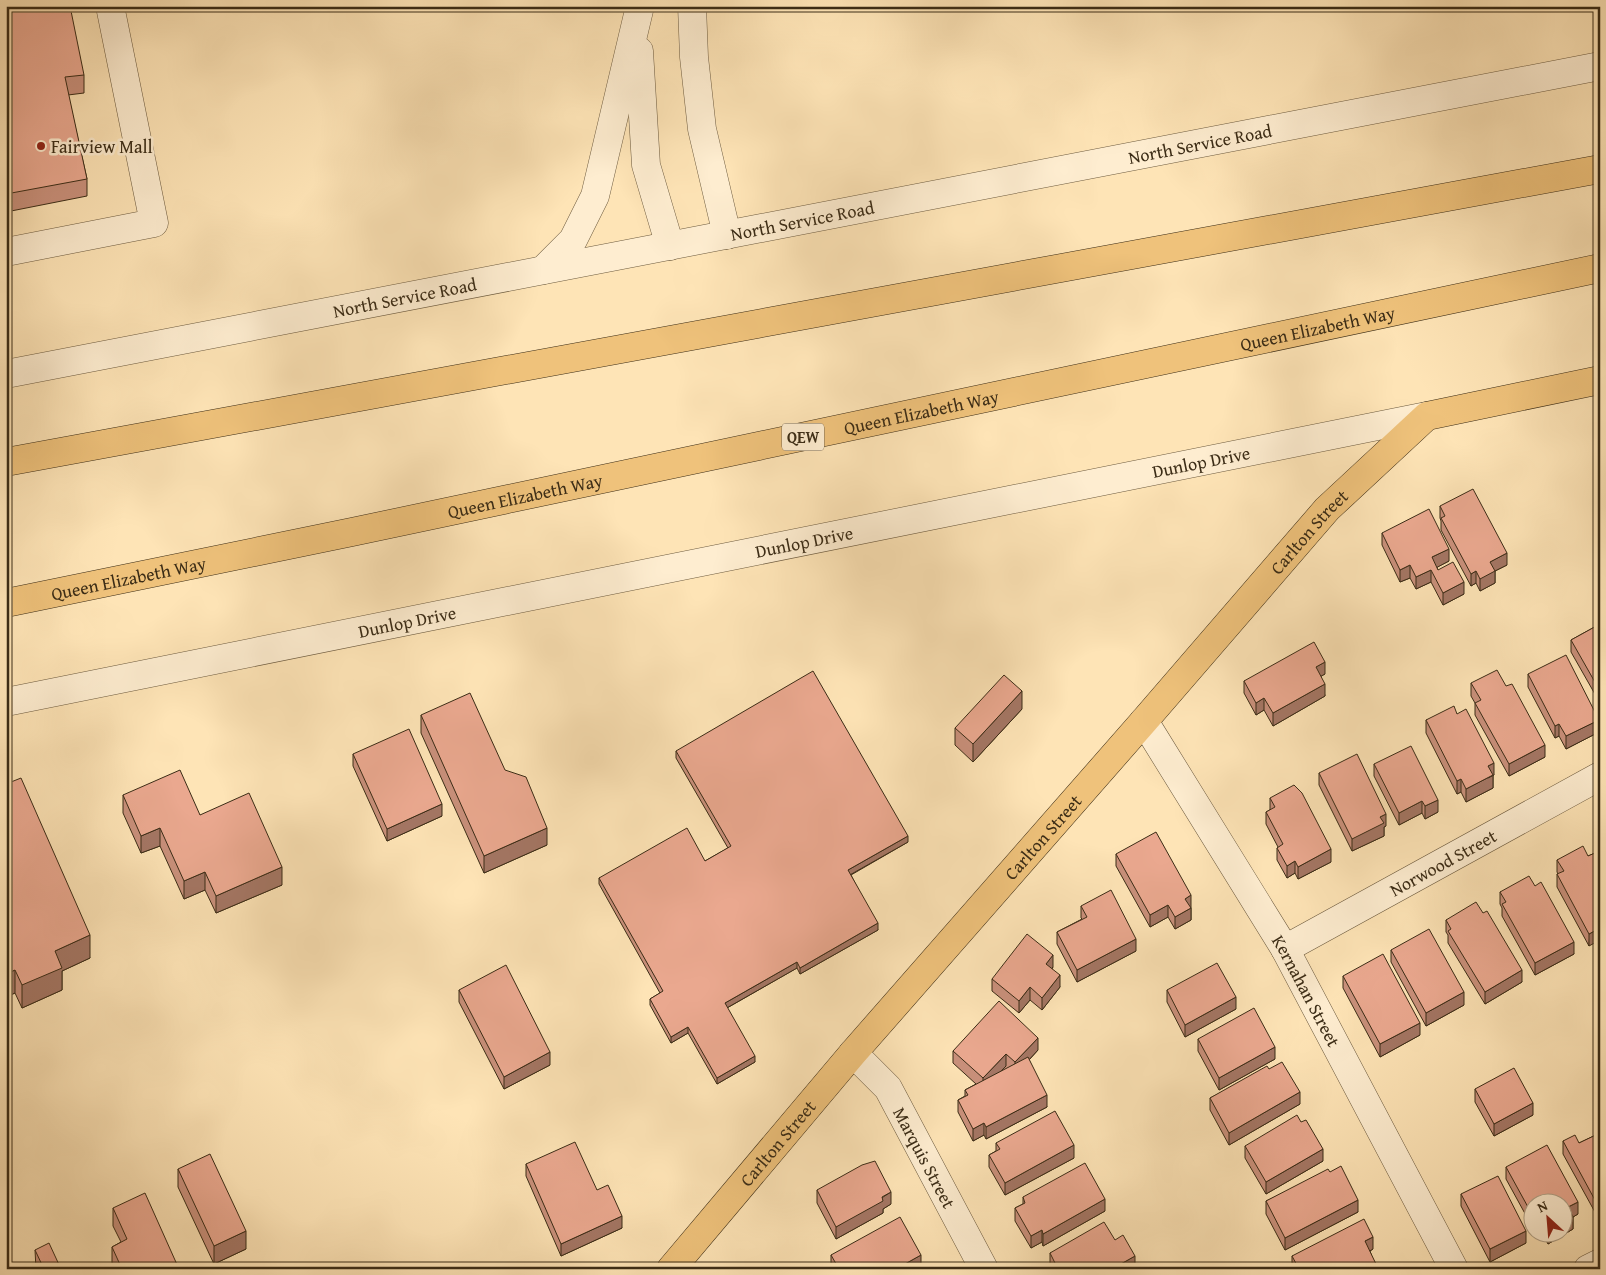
<svg xmlns="http://www.w3.org/2000/svg" width="1606" height="1275" viewBox="0 0 1606 1275" font-family="'Gentium Book Plus',serif">
<style>
.lines{fill:none;stroke-linecap:round;stroke-linejoin:round}
.minor-casing{stroke:#6c5a3e;stroke-width:29}
.major-casing{stroke:#3b2c16;stroke-width:29}
.highway-casing{stroke:#3b2c16;stroke-width:29}
.path{stroke:#3b2c16;stroke-width:3;stroke-dasharray:4 2.5;stroke-linecap:butt}
.minor{stroke:#feedd0;stroke-width:28}
.major{stroke:#efc27b;stroke-width:28}
.highway{stroke:#efc27b;stroke-width:28}
.wall{fill:#c9907b;stroke:#3b2c16}
.shaded-wall{fill:#a47664;stroke:#3b2c16}
.building{fill:#eaa88f;stroke:#3b2c16}
.poi-dot{fill:#8f2418;stroke:#feedd0;stroke-width:2}
.labels{text-anchor:middle;dominant-baseline:central;stroke-width:5;stroke-linejoin:round;paint-order:stroke}
.shield{fill:#feedd0;stroke:#76664e;stroke-width:1}
.shield-label{font-size:16px;font-weight:bold;fill:#3b2c16}
.street-label{font-size:18px;fill:#3b2c16;stroke:#feedd0}
.poi-label{font-size:18px;fill:#3b2c16;stroke:#feedd0;text-anchor:start}
</style>
<rect width="100%" height="100%" fill="#fee4b6"/>
<filter id="stains"><feTurbulence type="fractalNoise" baseFrequency=".004" numOctaves="4"/><feColorMatrix values="0 0 0 0 .2 0 0 0 0 .09 0 0 0 0 .02 0 0 0 .5 -.17"/></filter>
<radialGradient id="worn" r=".72"><stop offset=".6" stop-color="#630" stop-opacity="0"/><stop offset="1" stop-color="#630" stop-opacity=".3"/></radialGradient>
<g class="lines">
<g class="minor-casing">
<g id="minor">
<path d="M692 6 694 57 702 129 727 235"/>
<path d="M639 51 646 165 670 246"/>
<path d="M6 252 154 223 110 6"/>
<path d="M543 270 573 240 595 196 640 6"/>
<path id="s1" d="M6 374 1600 66"/>
<path id="s2" d="M6 702 1427 416"/>
<path id="s3" d="M1144 721 1285 949 1454 1269"/>
<path id="s4" d="M1285 949 1600 776"/>
<path id="s5" d="M853 1053 888 1088 984 1269"/>
<path d="M1588 1269 1600 1263"/>
</g>
</g>
<g class="major-casing">
<g id="major">
<path id="s6" d="M671 1269 853 1053 1144 721 1327 509 1427 416 1600 380"/>
</g>
</g>
<g class="highway-casing">
<g id="highway">
<path d="M6 462 1600 169"/>
<path id="s7" d="M6 603 352 532 1600 268"/>
</g>
</g>
<path class="path" d="M1531 6 1536 9"/>
<use href="#minor" class="minor"/>
<use href="#major" class="major"/>
<use href="#highway" class="highway"/>
</g>
<path class="wall" d="M6 6 84 75V93L68 95 87 179V196L6 212Z
M1440 506 1507 565 1495 571V583L1480 591 1476 583 1471 586 1441 530V521L1440 518Z
M1382 533 1449 561 1437 567 1438 570 1464 594 1443 605 1431 582 1416 589 1410 578 1400 582 1382 545Z
M1600 624V703L1571 652V640Z
M1325 674 1321 676 1325 696 1273 726 1264 710 1256 715 1244 693V681Z
M1528 674 1599 732 1566 749 1559 736 1555 738 1528 687Z
M1471 683 1545 757 1509 776 1475 715V703L1471 696Z
M1022 709 973 762 955 745V728Z
M1457 714 1494 775H1493V788L1466 802 1461 792 1457 794 1426 733V720Z
M421 715 547 845 484 873 421 733Z
M676 751 908 842 851 875 878 930 800 974 797 968 727 1008 755 1062 717 1084 688 1033 671 1043 650 1005V999L660 993 599 884V878L705 861 728 848 676 758Z
M353 754 442 816 387 841 353 766Z
M1374 764 1438 812 1425 819 1422 813 1399 825 1374 776Z
M1319 773 1386 826 1384 827V836L1352 851 1319 785Z
M6 784 90 958 62 971V990L22 1008 15 993 6 997Z
M123 795 200 815 282 885 216 913 205 890 184 899 160 846 141 853 123 813Z
M1270 798 1331 862 1298 879 1295 873 1287 878 1277 860V848L1278 847 1266 824V812L1270 810Z
M1595 853 1589 946 1557 887V874H1558L1557 872V860L1588 856Z
M1116 854 1191 907V920L1175 929 1168 917 1150 927 1116 866Z
M1535 886 1574 954 1535 975 1502 916V908L1500 904V892Z
M1081 906 1136 951 1077 982 1057 944V932L1082 919 1081 918Z
M1483 913 1522 982 1485 1004 1448 943V935L1446 932V920Z
M1391 950 1464 1005 1426 1026 1391 962Z
M1053 967 1052 969 1060 987 1042 1010 1030 1000 1019 1013 992 991V979Z
M1343 976 1420 1035 1380 1057 1343 988Z
M459 990 550 1065 504 1089 459 1002Z
M1167 990 1236 1009 1185 1037 1167 1002Z
M1198 1039 1275 1059 1219 1090 1198 1051Z
M1038 1050 1029 1060 1047 1107 986 1139 984 1135 973 1141 958 1112V1100L965 1096V1090L976 1084 953 1063V1051Z
M1269 1069 1300 1104 1229 1145 1210 1110V1098Z
M1475 1089 1533 1115 1494 1136 1475 1102Z
M1600 1133 1596 1214 1563 1154V1141L1579 1143Z
M996 1143 1074 1158 1005 1195 989 1167V1155L996 1151Z
M1245 1146 1323 1161 1266 1194 1245 1158Z
M526 1164 597 1190 622 1228 561 1256 526 1176Z
M1506 1167 1578 1214 1573 1217V1229L1548 1244 1542 1233 1536 1235 1535 1232H1564L1534 1202V1230L1506 1179Z
M178 1169 246 1249 214 1264 178 1187Z
M1330 1172 1358 1212 1285 1250 1266 1214V1201Z
M817 1190 891 1204 883 1209V1213L836 1239 817 1203Z
M1461 1194 1526 1243 1490 1262 1461 1206Z
M1023 1197 1105 1211 1043 1246 1042 1242 1031 1248 1015 1221V1208L1023 1204Z
M113 1208 179 1269H114L112 1265V1247L121 1242 113 1226Z
M1115 1240 1135 1268 1133 1269H1051L1050 1266V1253Z
M1373 1249 1370 1251 1376 1269H1293L1292 1268V1256Z
M35 1250 61 1269H36Z
M831 1255 921 1267 919 1269H832L831 1267Z"/>
<path class="shaded-wall" d="M1449 549V561L1432 570V557Z
M1507 553V565L1495 571V583L1480 591V579L1490 562Z
M1410 565V578L1400 582V570Z
M1431 570V582L1416 589V577Z
M1476 571V583L1471 586V574Z
M1464 582V594L1443 605V593Z
M1325 662V674L1316 679V667Z
M1325 684V696L1273 726V713Z
M1022 691V709L973 762V744Z
M1264 698V710L1256 715V703Z
M1599 720V732L1566 749V736Z
M1559 724V736L1555 738V726Z
M1545 745V757L1509 776V764Z
M1494 763V775L1488 778V766Z
M1493 775V788L1466 802V789Z
M1461 779V792L1457 794V781Z
M1438 800V812L1425 819V806Z
M1422 801V813L1399 825V813Z
M442 804V816L387 841V829Z
M1386 814V826L1384 827V836L1352 851V839L1380 817Z
M160 828V846L141 853V836Z
M547 828V845L484 873V856Z
M908 836V842L848 876V870Z
M1331 849V862L1298 879V867Z
M1295 861V873L1287 878V866Z
M282 867V885L216 913V896Z
M205 872V890L184 899V881Z
M1191 895V907L1185 911V899Z
M1168 905V917L1150 927V915Z
M1191 908V920L1175 929V917Z
M878 923V930L800 974V968Z
M1600 928V940L1589 946V934Z
M90 935V958L62 971V990L22 1008V985L55 951Z
M1136 939V951L1077 982V970Z
M1574 942V954L1535 975V963Z
M1053 955V967L1046 976V964Z
M797 962V968L725 1009V1003Z
M15 970V993L6 997V974Z
M1522 970V982L1485 1004V992Z
M1060 975V987L1042 1010V998Z
M1030 987V1000L1019 1013V1001Z
M1464 992V1005L1426 1026V1013Z
M1236 997V1009L1185 1037V1025Z
M1420 1023V1035L1380 1057V1044Z
M688 1027V1033L671 1043V1037Z
M1038 1038V1050L1015 1075V1062Z
M1275 1047V1059L1219 1090V1078Z
M550 1052V1065L504 1089V1077Z
M1006 1054V1066L983 1090V1078Z
M755 1056V1062L717 1084V1078Z
M1300 1092V1104L1229 1145V1133Z
M1047 1095V1107L986 1139V1127Z
M1533 1103V1115L1494 1136V1124Z
M984 1123V1135L973 1141V1129Z
M1074 1145V1158L1005 1195V1183Z
M1323 1149V1161L1266 1194V1182Z
M891 1192V1204L883 1209V1213L836 1239V1227Z
M1105 1199V1211L1043 1246V1234Z
M1358 1200V1212L1285 1250V1238Z
M1600 1200V1212L1596 1214V1202Z
M1578 1202V1214L1573 1217V1229L1548 1244V1232H1564V1222L1568 1207Z
M622 1216V1228L561 1256V1244Z
M1042 1230V1242L1031 1248V1236Z
M246 1231V1249L214 1264V1246Z
M1526 1231V1243L1490 1262V1249Z
M1536 1232H1542V1233L1536 1235Z
M1373 1237V1249L1365 1254V1241Z
M921 1255V1267L919 1269H896Z
M1135 1256V1268L1133 1269H1112Z
M1376 1264V1269H1366Z"/>
<path class="building" d="M6 6H70L84 75 65 77 87 179 6 194Z
M1473 489 1507 553 1490 562 1495 571 1480 579 1476 571 1471 574 1441 518 1445 516 1440 506Z
M1429 509 1449 549 1432 557 1438 570 1453 562 1464 582 1443 593 1431 570 1416 577 1410 565 1400 570 1382 533Z
M1600 624V691L1571 640Z
M1314 642 1325 662 1316 667 1325 684 1273 713 1264 698 1256 703 1244 681Z
M1566 655 1599 720 1566 736 1559 724 1555 726 1528 674Z
M1497 670 1506 686 1512 684 1545 745 1509 764 1475 703 1481 700 1471 683Z
M813 671 908 836 848 870 878 923 800 968 797 962 725 1003 755 1056 717 1078 688 1027 671 1037 650 999 663 991 599 878 687 828 705 861 731 846 676 751Z
M1004 675 1022 691 973 744 955 728Z
M470 693 505 770 526 777 547 828 484 856 421 715Z
M1454 706 1457 714 1466 709 1494 763 1488 766 1493 775 1466 789 1461 779 1457 781 1426 720Z
M409 729 442 804 387 829 353 754Z
M1411 746 1438 800 1425 806 1422 801 1399 813 1374 764Z
M1357 754 1386 814 1380 817 1384 823 1352 839 1319 773Z
M180 770 200 815 249 793 282 867 216 896 205 872 184 881 160 828 141 836 123 795Z
M21 778 90 935 55 951 62 968 22 985 15 970 6 974V784Z
M1294 785 1302 793 1331 849 1298 867 1295 861 1287 866 1277 848 1283 844 1266 812 1275 807 1270 798Z
M1156 832 1191 895 1185 899 1191 908 1175 917 1168 905 1150 915 1116 854Z
M1583 846 1588 856 1595 853 1600 862V928L1589 934 1557 874 1564 871 1557 860Z
M1529 876 1535 886 1541 882 1574 942 1535 963 1502 904 1506 902 1500 892Z
M1111 890 1136 939 1077 970 1057 932 1087 917 1081 906Z
M1476 902 1483 913 1487 911 1522 970 1485 992 1448 931 1451 929 1446 920Z
M1429 929 1464 992 1426 1013 1391 950Z
M1027 934 1053 955 1046 964 1060 975 1042 998 1030 987 1019 1001 992 979Z
M1383 954 1420 1023 1380 1044 1343 976Z
M1217 963 1236 997 1185 1025 1167 990Z
M506 965 550 1052 504 1077 459 990Z
M999 1001 1038 1038 1015 1062 1006 1054 983 1078 953 1051Z
M1254 1008 1275 1047 1219 1078 1198 1039Z
M1028 1057 1047 1095 986 1127 984 1123 973 1129 958 1100 968 1095 965 1090Z
M1282 1062 1300 1092 1229 1133 1210 1098 1267 1066 1269 1069Z
M1514 1068 1533 1103 1494 1124 1475 1089Z
M1055 1111 1074 1145 1005 1183 989 1155 1000 1149 996 1143Z
M1297 1115 1301 1122 1306 1120 1323 1149 1266 1182 1245 1146Z
M1600 1133V1200L1596 1202 1563 1141 1575 1135 1579 1143Z
M575 1142 597 1190 608 1185 622 1216 561 1244 526 1164Z
M1547 1145 1578 1202 1568 1207 1573 1217 1564 1222V1202H1534V1218L1506 1167Z
M210 1154 246 1231 214 1246 178 1169Z
M875 1161 891 1192 882 1197 883 1201 836 1227 817 1190 862 1165Z
M1085 1163 1105 1199 1043 1234 1042 1230 1031 1236 1015 1208 1025 1203 1023 1197Z
M1341 1166 1358 1200 1285 1238 1266 1201 1328 1169 1330 1172Z
M1498 1176 1526 1231 1490 1249 1461 1194Z
M145 1193 179 1269H122L112 1247 127 1239 113 1208Z
M900 1217 921 1255 896 1269H839L831 1255Z
M1364 1219 1373 1237 1365 1241 1376 1264 1366 1269H1299L1292 1256Z
M1104 1222 1115 1240 1123 1235 1135 1256 1112 1269H1058L1050 1253Z
M49 1243 61 1269H44L35 1250Z
M261 1265 262 1269H252Z
M81 1266 82 1269H75Z"/>
<circle class="poi-dot" cx="41" cy="146" r="5"/>
<g class="labels">
<rect class="shield" x="782" y="423.5" width="42" height="27" rx="4"/>
<g class="shield-label">
<text x="803" y="437">QEW</text>
</g>
<g class="street-label">
<text stroke="none"><textPath href="#s1" startOffset="1216">North Service Road</textPath></text>
<text stroke="none"><textPath href="#s1" startOffset="811">North Service Road</textPath></text>
<text stroke="none"><textPath href="#s1" startOffset="406">North Service Road</textPath></text>
<text stroke="none"><textPath href="#s7" startOffset="1340">Queen Elizabeth Way</textPath></text>
<text stroke="none"><textPath href="#s7" startOffset="935">Queen Elizabeth Way</textPath></text>
<text stroke="none"><textPath href="#s2" startOffset="1219">Dunlop Drive</textPath></text>
<text stroke="none"><textPath href="#s7" startOffset="530">Queen Elizabeth Way</textPath></text>
<text stroke="none"><textPath href="#s6" startOffset="975">Carlton Street</textPath></text>
<text stroke="none"><textPath href="#s2" startOffset="814">Dunlop Drive</textPath></text>
<text stroke="none"><textPath href="#s7" startOffset="125">Queen Elizabeth Way</textPath></text>
<text stroke="none"><textPath href="#s2" startOffset="409">Dunlop Drive</textPath></text>
<text stroke="none"><textPath href="#s6" startOffset="570">Carlton Street</textPath></text>
<text stroke="none"><textPath href="#s4" startOffset="180">Norwood Street</textPath></text>
<text stroke="none"><textPath href="#s3" startOffset="315">Kernahan Street</textPath></text>
<text stroke="none"><textPath href="#s6" startOffset="165">Carlton Street</textPath></text>
<text stroke="none"><textPath href="#s5" startOffset="128">Marquis Street</textPath></text>
</g>
<g class="poi-label">
<text x="51" y="146">Fairview Mall</text>
</g>
</g>
<rect width="1606" height="1275" fill="none" stroke="#fee4b6" stroke-width="25"/>
<rect x="8" y="8" width="1591" height="1260" fill="none" stroke="#3b2c16" stroke-width="2.5"/>
<rect x="12" y="12" width="1581" height="1250" fill="none" stroke="#3b2c16"/>
<g transform="translate(1548 1218) rotate(334)"><circle r="24" fill="#feedd0" stroke="#b0a086"/>
<path d="M0-4L9 19L0 12L-9 19Z" fill="#8f2418"/>
<text y="-8" font-size="14" font-weight="bold" text-anchor="middle" fill="#3b2c16">N</text>
</g>
<rect width="100%" height="100%" filter="url(#stains)"/>
<rect width="100%" height="100%" fill="url(#worn)"/>
</svg>
